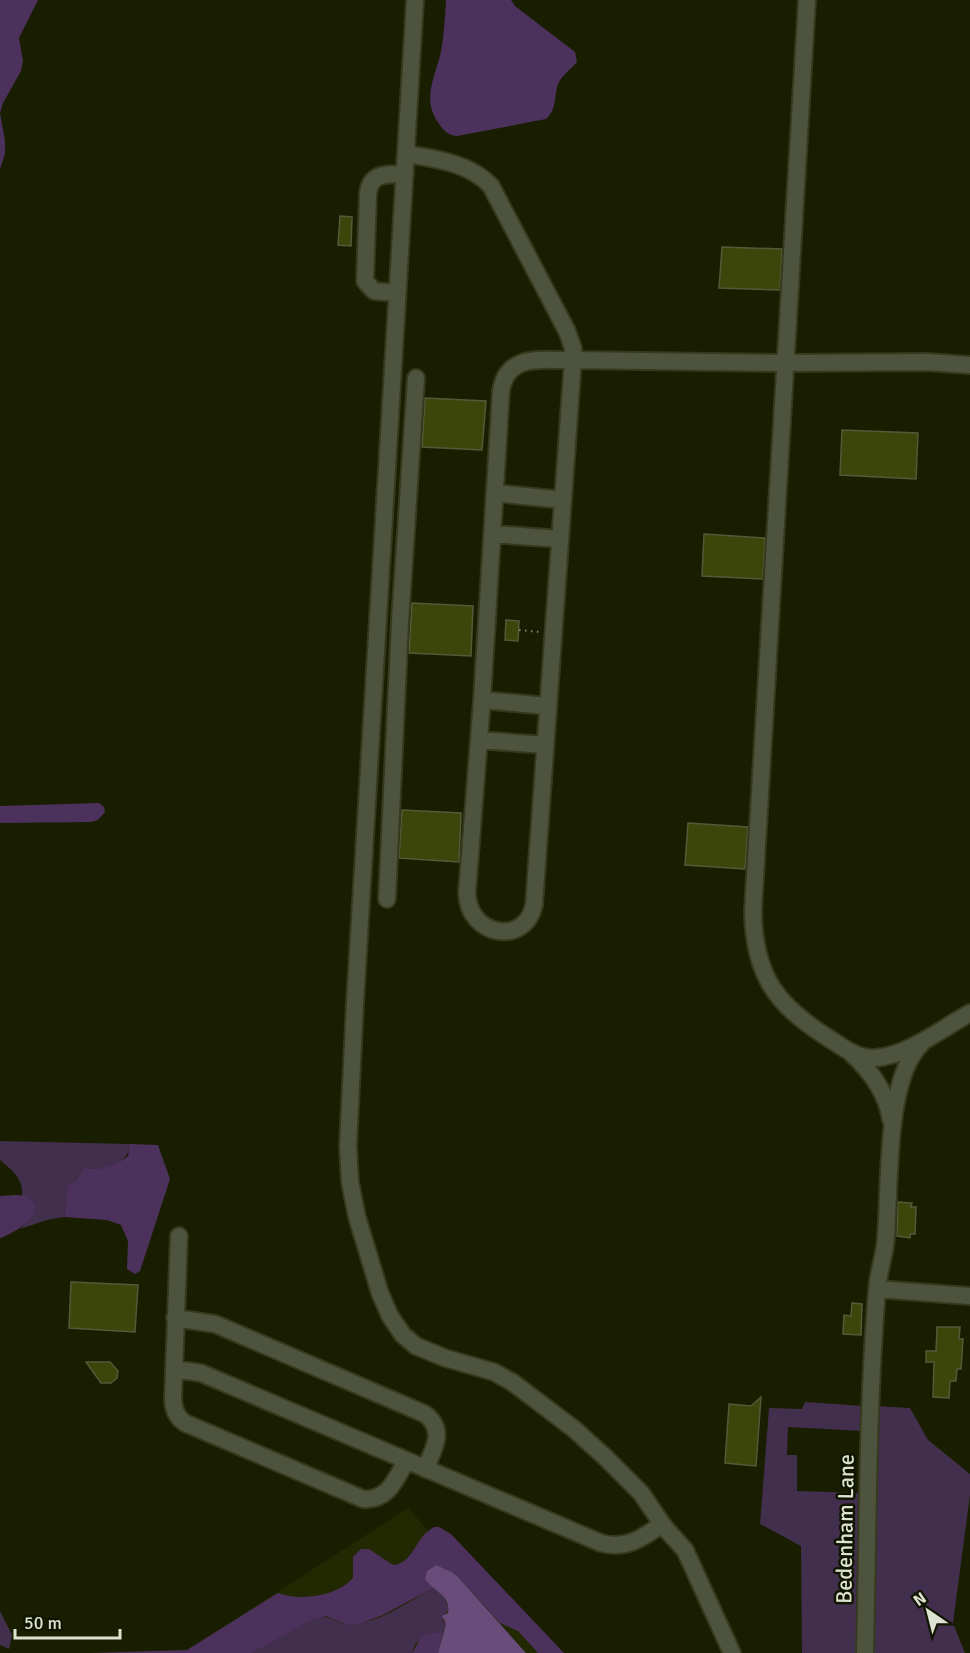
<svg xmlns="http://www.w3.org/2000/svg" width="970" height="1653" viewBox="0 0 970 1653" font-family="Signika,sans-serif">
<style>
.built{fill:#222801}
.green{fill:#422f4d}
.forest{fill:#4d315d}
.water{fill:#694c79}
.building{fill:#3c450a;stroke:#535a3a;stroke-width:1.5}
.lines{fill:none;stroke-linecap:round;stroke-linejoin:round}
.minor-casing{stroke:#353a1e;stroke-width:20}
.path{stroke:#82876f;stroke-width:2;stroke-dasharray:1.5 4.5;stroke-linecap:butt}
.minor{stroke:#4e533d;stroke-width:16}
.labels{text-anchor:middle;dominant-baseline:central;stroke-width:5;stroke-linejoin:round;paint-order:stroke}
.street-label{font-size:22px;fill:#dee3d1;stroke:#101500}
</style>
<rect width="100%" height="100%" fill="#191e01"/>
<path class="built" d="M408 1508 538 1653H105L187 1650Z"/>
<path class="green" d="M0 1141 130 1144C130 1164 101 1173 84 1167L76 1181 67 1186 64 1217 47 1220 20 1229 32 1216 29 1198 22 1196C24 1179 12 1170 0 1160Z
M805 1402 864 1406 863 1431 788 1427 787 1455H797V1491L863 1493 860 1653H802L801 1546 760 1524 769 1408 802 1409Z
M875 1406 910 1408 928 1440 970 1474V1495L953 1623 965 1653H870Z
M435 1587 443 1595 449 1609 442 1619 446 1624 443 1633H429L415 1644 412 1653H252C273 1641 295 1623 318 1617 330 1614 338 1625 349 1624 380 1624 409 1601 435 1587Z
M0 1611 12 1635 9 1649 0 1645Z"/>
<path class="forest" d="M0 0H38L19 38 23 61 21 71 3 103 0 113 5 141V154L0 169Z
M446 0H511L515 6 575 52 577 62C571 69 562 75 558 84 554 97 557 109 546 119L457 136C448 135 444 131 439 124 421 99 435 78 441 52 444 35 445 17 446 0Z
M99 803 104 807 105 812 98 820 91 822 0 823V806Z
M130 1144 158 1145 170 1179 140 1271 135 1274 127 1269 128 1241 121 1225 107 1220 64 1217 67 1186 76 1181 84 1167C98 1172 117 1165 128 1156Z
M0 1196C8 1196 22 1193 29 1198 50 1213 11 1235 0 1238Z
M434 1527H439L451 1534 564 1653H538L518 1631 500 1623 458 1577 452 1572 436 1565 427 1571 431 1585 435 1587 383 1615 362 1623 347 1625 326 1616 317 1618 307 1622 252 1653H90L187 1650 278 1593C300 1601 336 1597 353 1578V1557L361 1549H369L393 1565C409 1564 414 1547 423 1536 426 1532 430 1530 434 1527Z
M429 1633H443L438 1653H412L422 1636Z"/>
<path class="water" d="M436 1565 452 1572 458 1577 526 1653H438L446 1624 442 1616 448 1613C451 1595 433 1591 425 1579L427 1571Z"/>
<path class="building" d="M340 216 352 217 351 246 338 245Z
M722 247 782 249 780 290 719 288Z
M425 398 486 401 482 450 422 447Z
M842 430 918 433 916 479 840 475Z
M704 534 765 538 763 579 702 576Z
M412 603 473 606 471 656 409 653Z
M506 620 519 621 518 641 505 640Z
M402 810 461 813 459 862 399 858Z
M688 823 748 827 745 869 685 865Z
M898 1202 910 1203H912L911 1207H916L915 1234H910V1238L897 1236Z
M71 1282 138 1285 135 1332 69 1328Z
M852 1303 862 1304 861 1335 843 1334 844 1315 851 1316Z
M937 1327H960L959 1339H963L961 1369H957L956 1381H950L949 1398 933 1397 934 1362H926V1351H936Z
M86 1362H110L118 1371 117 1378 111 1383H101Z
M761 1397 756 1466 725 1463 729 1404 751 1406Z"/>
<g class="lines">
<g class="minor-casing">
<path id="minor" d="M415 0 355 1003 348 1146 350 1182 357 1217 380 1293 390 1316 403 1335 416 1346 445 1358 494 1372 512 1382 574 1429 605 1457 641 1493 665 1528 685 1550 732 1653
M807 0C789 304 773 608 753 911 754 978 778 1007 833 1041 845 1049 859 1059 875 1058 909 1055 941 1029 970 1013
M407 154C436 159 470 163 491 186L567 331 573 348V360L534 905C525 947 468 936 467 893L482 700 501 391C507 352 544 361 573 360L787 363 927 362 970 365
M397 293 374 291 365 281 368 194C370 172 388 174 405 174
M495 493 563 500
M493 534 560 539
M482 700 547 706
M479 740 545 745
M387 899 400 622 416 378
M851 1053C871 1071 887 1094 891 1120
M179 1236 173 1398C173 1409 176 1417 185 1423L363 1499C388 1501 396 1479 406 1461
M877 1289 970 1296
M175 1318 215 1324 425 1414C446 1430 434 1449 425 1469
M174 1369 201 1373 601 1543C625 1550 643 1538 662 1524
M865 1653C868 1532 867 1411 877 1290 878 1272 885 1255 886 1237 890 1187 885 1079 921 1044"/>
</g>
<path class="path" d="M519 630 540 632"/>
<use href="#minor" class="minor"/>
</g>
<g class="labels">
<g class="street-label">
<text transform="translate(845 1529) rotate(-89)">Bedenham Lane</text>
</g>
</g>
<g transform="translate(928 1611) rotate(325)" stroke="#101500" stroke-width="4.5" paint-order="stroke">
<path d="M0-4.5L10 22L0 15L-10 22Z" fill="#dee3d1"/>
<text y="-9" font-size="16" font-weight="bold" text-anchor="middle" fill="#dee3d1">N</text>
</g>
<path d="M15 1629v9h105v-9" fill="none" stroke="#dee3d1" stroke-width="3"/>
<text x="24" y="1629" font-size="18" fill="#dee3d1" stroke="#101500" stroke-width="4.5" paint-order="stroke">50 m</text>
</svg>
